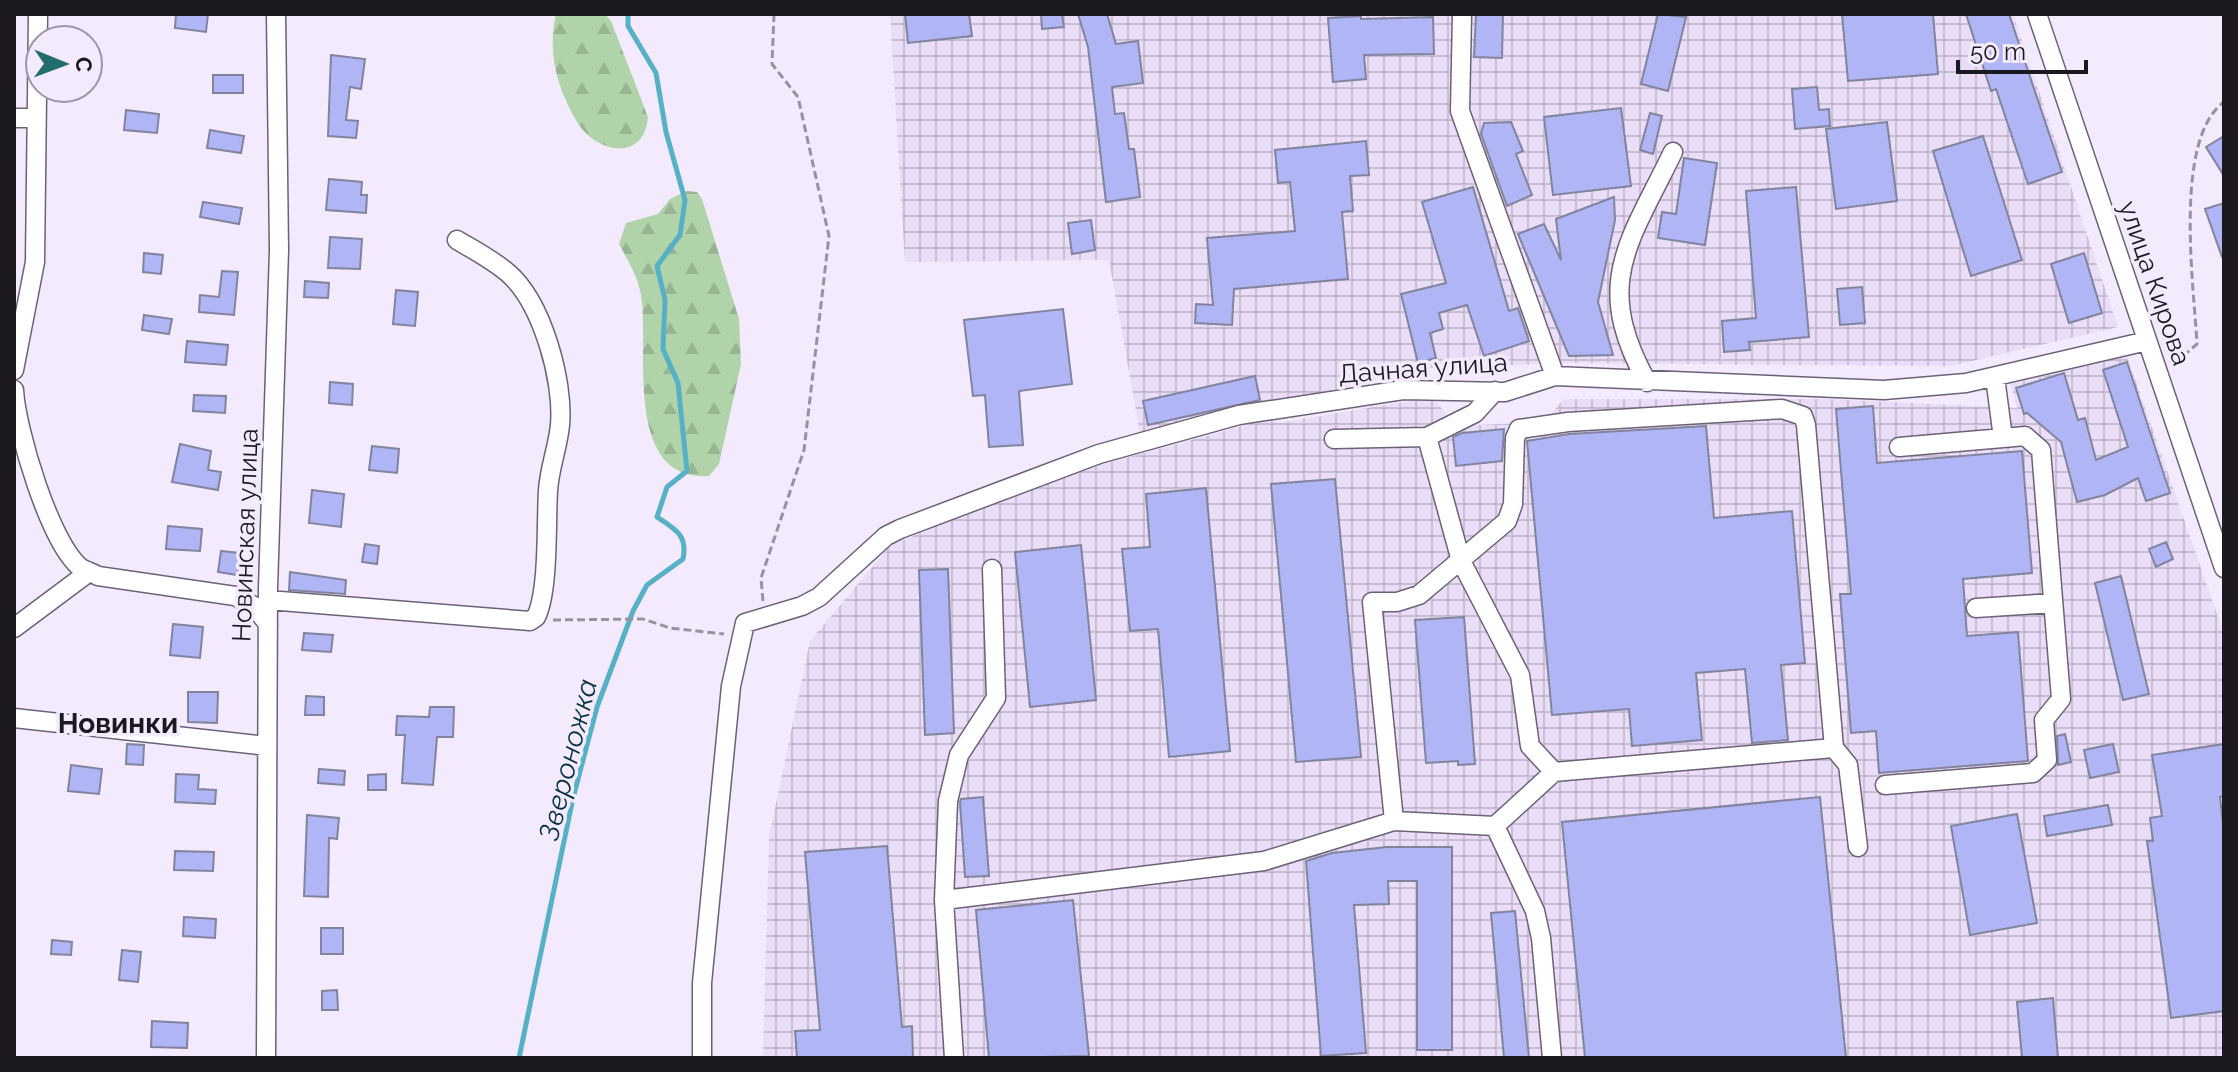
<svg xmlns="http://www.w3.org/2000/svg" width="2238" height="1072" viewBox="0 0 2238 1072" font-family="Raleway,sans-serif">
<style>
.industrial{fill:url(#industrial-grid)}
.forest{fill:url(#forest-firs)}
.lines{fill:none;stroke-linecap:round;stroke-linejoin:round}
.stream{stroke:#56b1c6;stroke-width:5}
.building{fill:#afb5f5;stroke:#81849c;stroke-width:2}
.minor-casing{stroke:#6c6177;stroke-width:21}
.path{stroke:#9991a0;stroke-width:3;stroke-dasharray:8 4;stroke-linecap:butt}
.minor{stroke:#fff;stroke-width:18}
.labels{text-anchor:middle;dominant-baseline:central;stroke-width:7;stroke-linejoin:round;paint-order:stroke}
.street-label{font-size:26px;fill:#1c1820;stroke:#f4eafe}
.neighbourhood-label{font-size:28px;font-weight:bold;fill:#1c1820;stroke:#f4eafe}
.water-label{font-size:28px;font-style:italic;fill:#06333c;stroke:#f4eafe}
</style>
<defs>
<pattern id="industrial-grid" width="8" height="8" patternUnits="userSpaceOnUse" patternTransform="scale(2)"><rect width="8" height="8" fill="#eaddf7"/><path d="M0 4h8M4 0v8" fill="none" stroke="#c8bdd3"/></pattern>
<pattern id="forest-firs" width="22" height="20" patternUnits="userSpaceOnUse" patternTransform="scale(2)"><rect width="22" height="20" fill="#b1d3aa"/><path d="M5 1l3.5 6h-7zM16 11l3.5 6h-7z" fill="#98b492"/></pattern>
</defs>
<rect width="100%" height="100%" fill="#f4eafe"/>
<path class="industrial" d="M890 14H2013L2118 327 1950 366 1569 363 1429 368 1140 433 1109 260 905 262Z
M2127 356 2224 634V1058H763L769 837 810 641 890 546 976 509 1104 464 1268 419 1279 423 1432 397 1457 426 1544 422 1564 399H1823L2017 408 2011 384Z"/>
<path class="forest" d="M556 14H605L611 21 648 117C644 163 596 153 577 122 557 88 547 53 556 14Z
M687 191 697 192 702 199 739 319 741 364 719 464 709 476C621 481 650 346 641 295 638 277 628 261 619 244L626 223 658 214 670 199Z"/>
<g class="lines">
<path class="stream" d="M519 1058 573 798 597 707 633 611 647 585 683 559C688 535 675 529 657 517L667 487 687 471 678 383 663 349 665 300 657 266 680 235 685 200 666 132 656 73 628 26V14"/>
</g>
<path class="building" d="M176 14H208L206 32 175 28Z
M905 14H969L972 36 908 43Z
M1041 14H1062L1064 27 1042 29Z
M1078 14H1107L1116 44 1138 41 1143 83 1112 87 1115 114 1124 113 1129 149H1134L1140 197 1106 202 1088 47Z
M1476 14H1503L1502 58 1474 57Z
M1658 14 1686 17 1668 91 1641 84Z
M1842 14H1933L1938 74 1848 81Z
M1966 14H2009L2062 172 2028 184 1996 89 1991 91Z
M1361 16V19L1433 17 1434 54 1364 55 1366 79 1333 82 1328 18Z
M331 55 365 59 361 89 350 87 346 120 358 121 356 138 328 136Z
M213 75H243V93H213Z
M1817 87 1819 110 1829 109 1830 126 1795 129 1792 89Z
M1621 108 1631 186 1553 195 1544 117Z
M126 110 159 114 157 133 124 130Z
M1650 113 1662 116 1653 154 1640 150Z
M1511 122 1523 151 1516 154 1532 195 1507 206 1481 134 1484 123Z
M1887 122 1897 201 1836 209 1826 129Z
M210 130 244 136 241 153 207 148Z
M1983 136 2022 260 1971 276 1933 151Z
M2224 136V176L2206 147Z
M1366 141 1369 175 1350 176 1353 211 1342 212 1348 279 1234 289 1232 325 1195 323 1196 304 1213 305 1207 238 1295 231 1290 182 1278 183 1275 150Z
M1684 158 1717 163 1705 245 1658 238 1662 212 1676 214Z
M329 179 362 182 361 195H367L366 213 326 210Z
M1473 187 1509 311 1518 308 1529 341 1484 356 1467 305 1439 313 1443 329 1430 333 1436 358 1418 363 1401 294 1446 283 1422 202Z
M1796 187 1809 337 1749 342 1750 350 1724 352 1722 321 1756 318 1746 191Z
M1614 197 1615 220 1598 302 1613 355 1569 356 1518 234 1544 224 1561 260 1556 219Z
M203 202 242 208 239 224 200 217Z
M2224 203V257H2222L2205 209Z
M1091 220 1095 250 1072 254 1068 223Z
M330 237 362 239 360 269 328 268Z
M144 253 163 255 161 274 143 272Z
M2084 253 2102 313 2069 323 2051 264Z
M222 271 238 272 234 315 199 312 200 295 219 297Z
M305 281 329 283 328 298 304 297Z
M1862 287 1865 323 1840 325 1837 289Z
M396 290 418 292 415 326 393 324Z
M1063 309 1072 384 1019 391 1023 445 989 447 985 395 973 396 964 320Z
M144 315 172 319 169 334 142 330Z
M187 341 228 345 226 365 185 362Z
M2127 362 2170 493 2146 501 2138 478 2105 495 2077 502 2061 442 2027 413 2024 414 2016 388 2064 373 2078 420 2085 418 2096 460 2128 447 2103 370Z
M1255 376 1260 400 1148 425 1143 401Z
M330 382 353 384 352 405 329 403Z
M194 395 226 396 225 413 193 411Z
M1873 406 1877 463 2022 451 2032 573 1963 579 1967 636 2018 632 2028 761 1879 773 1876 731 1851 733 1840 594H1851L1836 409Z
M1706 426 1714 518 1792 511 1805 663 1781 665 1788 740 1752 743 1745 669 1696 673 1702 740 1632 746 1629 709 1552 715 1527 441 1569 434Z
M1504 429 1502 461 1456 466 1453 437 1462 433Z
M180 444 211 451 208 470 221 472 218 490 172 482Z
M372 446 399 449 397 473 369 470Z
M1335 479 1361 757 1296 762 1271 484Z
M1206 488 1230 751 1169 757 1158 629 1130 631 1122 549 1150 547 1146 494Z
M312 490 344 494 341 527 309 523Z
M168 526 202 529 200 551 166 549Z
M2166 542 2173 559 2156 567 2149 549Z
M365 544 379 546 377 564 362 562Z
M1081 545 1096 700 1030 707 1015 552Z
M221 551 240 553 237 575 218 572Z
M948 569 954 733 925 735 919 570Z
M290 572 346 580 345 594 289 590Z
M2121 576 2149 694 2123 700 2095 583Z
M1464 617 1475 764 1458 765V761L1426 763 1415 620Z
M173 624 203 627 200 658 170 655Z
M304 633 333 635 331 652 302 650Z
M188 692H218L217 723 188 722Z
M306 696 324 697V715H305Z
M430 707H454L453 737H437L433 785 402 783 405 735H396L397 716 429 717Z
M2065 734 2071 762 2058 765 2057 736Z
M127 744 144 745 143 765 126 764Z
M2113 744 2119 772 2090 778 2084 750Z
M2224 744V796L2220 797 2224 832V1011L2171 1018 2147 841H2153L2150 818 2162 816 2152 755Z
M71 765 102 769 99 794 68 791Z
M319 769 345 771 344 785 318 783Z
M176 774 199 775 198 789 216 790 215 804 175 802Z
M386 774V790H368V775Z
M983 797 989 876 965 877 960 802 961 799Z
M1820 797 1846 1058H1585L1562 822Z
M2108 805 2112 825 2047 836 2044 816Z
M2017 814 2037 923 1970 935 1951 826Z
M307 815 339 818 337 839 329 838 328 897 304 896Z
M887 846 902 1027 912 1026 913 1058H797L795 1031 820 1030 805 852Z
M1387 847H1452V1050H1417V881H1388L1389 904 1354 905 1366 1053 1321 1056 1306 861 1332 853Z
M175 851 214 852 213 871 174 870Z
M1073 900 1089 1056 989 1058 976 910Z
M1515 911 1529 1058H1504L1491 913Z
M184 917 216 919 215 938 183 936Z
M321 928H343V954H321Z
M52 940 72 942 71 955 51 954Z
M122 950 141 952 138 982 119 980Z
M337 990 338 1010H322V991Z
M2053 998 2058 1058H2022L2017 1002Z
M152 1021 188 1023 187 1048 151 1047Z"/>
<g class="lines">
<g class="minor-casing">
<path id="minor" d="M1462 14 1460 111 1555 376
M2037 14 2224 568
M14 118H35
M14 370 35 262 38 14
M1647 382C1592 283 1629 243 1673 152
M14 390C16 429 50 544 81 568 86 571 93 573 98 576L235 596 254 606 268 624
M1495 391 1475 413 1427 437 1461 561 1520 675 1530 746 1554 772
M1334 439 1427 437
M1899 447 2003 438 1995 377
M992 569 996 698 959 755 948 801 944 900 1264 861 1394 821
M268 600 530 621 536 617C549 591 546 523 548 491 549 469 558 447 560 425 564 381 542 302 508 273 493 260 474 250 457 240
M1976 608 2053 603
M14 628 89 572
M14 718 267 746
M1885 785 2033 773 2047 760 2044 720 2061 699 2041 450 2025 436 2003 438
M1495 826 1394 821 1372 602H1397L1419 595 1507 521 1513 504 1515 438 1519 429 1568 422 1782 409 1803 416 1806 425 1834 748
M944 900 954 1058
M266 1058 268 588 279 250 276 14
M702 1058V983L731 686 745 623 802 606 819 597 886 536 900 529 1099 454 1239 415 1403 390 1505 392 1555 376 1884 390 1966 383 2147 341
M1552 1058 1541 938 1535 911 1495 826 1554 772 1834 748 1848 765 1858 847"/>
</g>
<path class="path" d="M2174 364 2197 344C2194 286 2173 139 2224 102
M763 601 761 578 804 450 829 236 798 97 772 64 774 14
M553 620 643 619 670 628 724 634"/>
<use href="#minor" class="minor"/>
</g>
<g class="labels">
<g class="street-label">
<text transform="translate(2155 283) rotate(71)">улица Кирова</text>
<text transform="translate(1423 368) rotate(-4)">Дачная улица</text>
<text transform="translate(245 535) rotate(-88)">Новинская улица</text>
</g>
<g class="neighbourhood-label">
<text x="118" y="723">Новинки</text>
</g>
<g class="water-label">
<text transform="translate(568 760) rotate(-76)">Звероножка</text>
</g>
</g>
<rect width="2238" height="1072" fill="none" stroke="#1c1820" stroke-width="32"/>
<g transform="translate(64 64) rotate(91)"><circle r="38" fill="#f4eafe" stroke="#9e96a5" stroke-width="2"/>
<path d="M0-6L14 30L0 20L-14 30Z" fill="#236e6b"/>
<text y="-12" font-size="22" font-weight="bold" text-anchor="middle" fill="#1c1820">С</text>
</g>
<path d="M1958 60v12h128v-12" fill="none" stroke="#1c1820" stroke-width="4"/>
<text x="1970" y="60" font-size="24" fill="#1c1820" stroke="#f4eafe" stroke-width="6" paint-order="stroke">50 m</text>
</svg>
